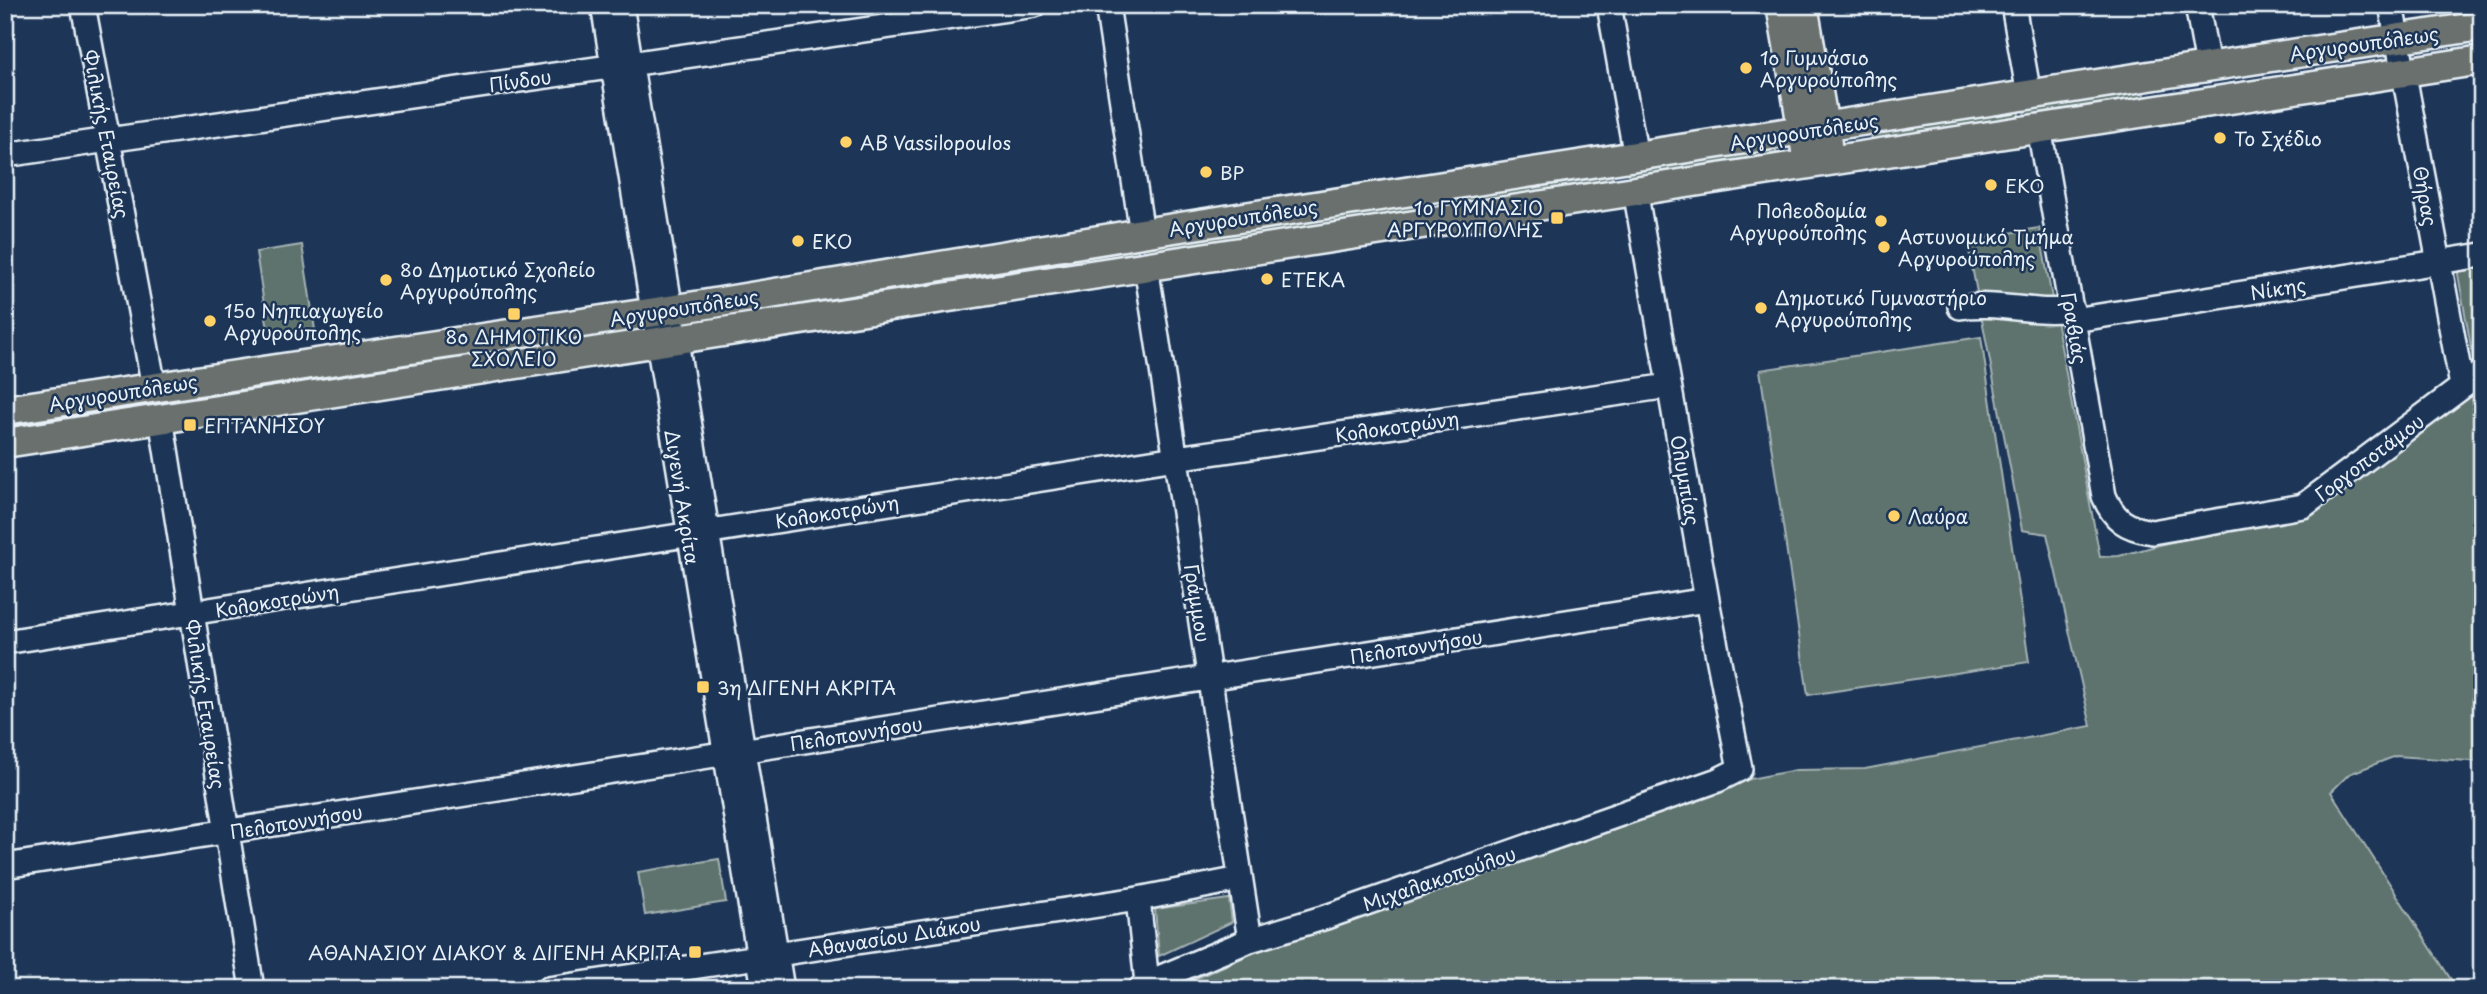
<svg xmlns="http://www.w3.org/2000/svg" width="2487" height="994" viewBox="0 0 2487 994" font-family="'Playpen Sans',sans-serif">
<style>
.green{fill:#5f736e;stroke:#a4b2b3;stroke-width:2}
.lines{fill:none;stroke-linecap:round;stroke-linejoin:round}
.minor-casing{stroke:#e8f1f8;stroke-width:28}
.major-casing{stroke:#e8f1f8;stroke-width:33}
.minor{stroke:#1d3557;stroke-width:23}
.major{stroke:#6b706d;stroke-width:28}
.poi-dot{fill:#ffd166;stroke:#1d3557;stroke-width:2.5}
.labels{text-anchor:middle;dominant-baseline:central;stroke-width:5;stroke-linejoin:round;paint-order:stroke}
.street-label{font-size:19px;fill:#e8f1f8;stroke:#1d3557}
.poi-label{font-size:19px;fill:#e8f1f8;stroke:#1d3557;text-anchor:start}
</style>
<rect width="100%" height="100%" fill="#1d3557"/>
<filter id="ink" filterUnits="userSpaceOnUse"><feTurbulence type="fractalNoise" baseFrequency=".0143" numOctaves="2"/><feDisplacementMap in="SourceGraphic" scale="14" xChannelSelector="R" yChannelSelector="G"/><feConvolveMatrix kernelMatrix="1 2 1 2 8 2 1 2 1" color-interpolation-filters="sRGB"/></filter>
<g filter="url(#ink)">
<path class="green" d="M2143 89 2144 97 2115 104 2025 118 2024 109Z
M2018 110 2020 119 1872 141 1871 132Z
M1775 148 1777 156 1629 179 1628 170Z
M1611 172 1613 181 1144 254 1142 245Z
M2039 228 2100 557 2119 556 2167 543 2313 515 2482 382V762L2396 756 2349 774 2331 792 2457 989H1172L1253 953 1750 779 1796 770 1865 769 2091 726 2047 534 2022 530 1967 240Z
M302 245 315 330 269 337 256 252Z
M1137 246 1139 255 887 293 969 273Z
M2482 265V363L2475 369 2457 269Z
M1981 337 2029 662 1808 695 1760 370Z
M719 859 726 902 645 915 638 872Z
M1229 899 1232 922 1159 956 1155 909Z"/>
<g class="lines">
<g class="minor-casing">
<path id="minor" d="M83 5 154 387
M603 5 764 989
M621 5 782 989
M1107 5 1142 233
M1609 5 1636 157
M2013 5 2029 95
M2197 5 2208 66
M2391 5 2462 386
M2039 128 2104 496C2114 520 2126 528 2152 532L2303 506 2482 372
M5 155 1035 5
M1146 266 1250 940
M1960 307C1998 301 2035 315 2072 309
M2074 320 2482 255
M161 418 252 989
M5 642 1176 458 1669 386
M5 866 1707 600
M1138 899 1147 983
M548 989 1138 899 1240 879
M1140 989 1147 983 1250 940 1326 917 1718 780 1740 769 1707 600 1635 190"/>
</g>
<g class="major-casing">
<path id="major" d="M1781 5 1806 150
M1803 5 1827 144
M5 410 702 305 1142 233 2284 55 2482 26
M5 443 2482 60"/>
</g>
<use href="#minor" class="minor"/>
<use href="#major" class="major"/>
</g>
</g>
<g class="poi-dot">
<circle cx="1746" cy="68" r="7"/>
<circle cx="2220" cy="138" r="7"/>
<circle cx="846" cy="142" r="7"/>
<circle cx="1206" cy="172" r="7"/>
<circle cx="1991" cy="185" r="7"/>
<rect x="1550" y="211" width="14" height="14" rx="3.5"/>
<circle cx="1881" cy="221" r="7"/>
<circle cx="798" cy="241" r="7"/>
<circle cx="1884" cy="247" r="7"/>
<circle cx="1267" cy="279" r="7"/>
<circle cx="386" cy="280" r="7"/>
<circle cx="1761" cy="308" r="7"/>
<rect x="507" y="307" width="14" height="14" rx="3.5"/>
<circle cx="210" cy="321" r="7"/>
<rect x="183" y="418" width="14" height="14" rx="3.5"/>
<circle cx="1894" cy="516" r="7"/>
<rect x="696" y="680" width="14" height="14" rx="3.5"/>
<rect x="688" y="945" width="14" height="14" rx="3.5"/>
</g>
<g class="labels">
<g class="street-label">
<text transform="translate(2364 43) rotate(-8)">Αργυρουπόλεως</text>
<text transform="translate(520 80) rotate(-8)">Πίνδου</text>
<text transform="translate(1804 131) rotate(-9)">Αργυρουπόλεως</text>
<text transform="translate(107 134) rotate(79)">Φιλικής Εταιρείας</text>
<text transform="translate(2426 196) rotate(80)">Θήρας</text>
<text transform="translate(1243 217) rotate(-9)">Αργυρουπόλεως</text>
<text transform="translate(2278 288) rotate(-9)">Νίκης</text>
<text transform="translate(684 307) rotate(-9)">Αργυρουπόλεως</text>
<text transform="translate(2075 328) rotate(80)">Γραβιάς</text>
<text transform="translate(123 392) rotate(-9)">Αργυρουπόλεως</text>
<text transform="translate(1397 426) rotate(-8)">Κολοκοτρώνη</text>
<text transform="translate(2369 457) rotate(-37)">Γοργοποτάμου</text>
<text transform="translate(1686 480) rotate(80)">Ολυμπίας</text>
<text transform="translate(683 497) rotate(81)">Διγενή Ακρίτα</text>
<text transform="translate(837 511) rotate(-9)">Κολοκοτρώνη</text>
<text transform="translate(277 600) rotate(-9)">Κολοκοτρώνη</text>
<text transform="translate(1198 603) rotate(81)">Γράμμου</text>
<text transform="translate(1416 646) rotate(-9)">Πελοποννήσου</text>
<text transform="translate(206 704) rotate(81)">Φιλικής Εταιρείας</text>
<text transform="translate(856 733) rotate(-9)">Πελοποννήσου</text>
<text transform="translate(296 821) rotate(-9)">Πελοποννήσου</text>
<text transform="translate(1439 878) rotate(-19)">Μιχαλακοπούλου</text>
<text transform="translate(894 936) rotate(-9)">Αθανασίου Διάκου</text>
</g>
<g class="poi-label">
<text x="1760" y="57">1ο Γυμνάσιο<tspan x="1760" dy="22">Αργυρούπολης</tspan></text>
<text x="2234" y="138">Το Σχέδιο</text>
<text x="860" y="142">AB Vassilopoulos</text>
<text x="1220" y="172">BP</text>
<text x="2005" y="185">EKO</text>
<text x="1543" y="207" text-anchor="end">1ο ΓΥΜΝΑΣΙΟ<tspan x="1543" dy="22">ΑΡΓΥΡΟΥΠΟΛΗΣ</tspan></text>
<text x="1867" y="210" text-anchor="end">Πολεοδομία<tspan x="1867" dy="22">Αργυρούπολης</tspan></text>
<text x="1898" y="236">Αστυνομικό Τμήμα<tspan x="1898" dy="22">Αργυρούπολης</tspan></text>
<text x="812" y="241">ΕΚΟ</text>
<text x="400" y="269">8ο Δημοτικό Σχολείο<tspan x="400" dy="22">Αργυρούπολης</tspan></text>
<text x="1281" y="279">ΕΤΕΚΑ</text>
<text x="1775" y="297">Δημοτικό Γυμναστήριο<tspan x="1775" dy="22">Αργυρούπολης</tspan></text>
<text x="224" y="310">15ο Νηπιαγωγείο<tspan x="224" dy="22">Αργυρούπολης</tspan></text>
<text x="514" y="336" text-anchor="middle">8ο ΔΗΜΟΤΙΚΟ<tspan x="514" dy="22">ΣΧΟΛΕΙΟ</tspan></text>
<text x="204" y="425">ΕΠΤΑΝΗΣΟΥ</text>
<text x="1908" y="516">Λαύρα</text>
<text x="717" y="687">3η ΔΙΓΕΝΗ ΑΚΡΙΤΑ</text>
<text x="681" y="952" text-anchor="end">ΑΘΑΝΑΣΙΟΥ ΔΙΑΚΟΥ &amp; ΔΙΓΕΝΗ ΑΚΡΙΤΑ</text>
</g>
</g>
<rect width="2487" height="994" fill="none" stroke="#1d3557" stroke-width="28"/>
<rect x="14" y="14" width="2459" height="966" fill="none" stroke="#e8f1f8" stroke-width="2.5" filter="url(#ink)"/>
</svg>
